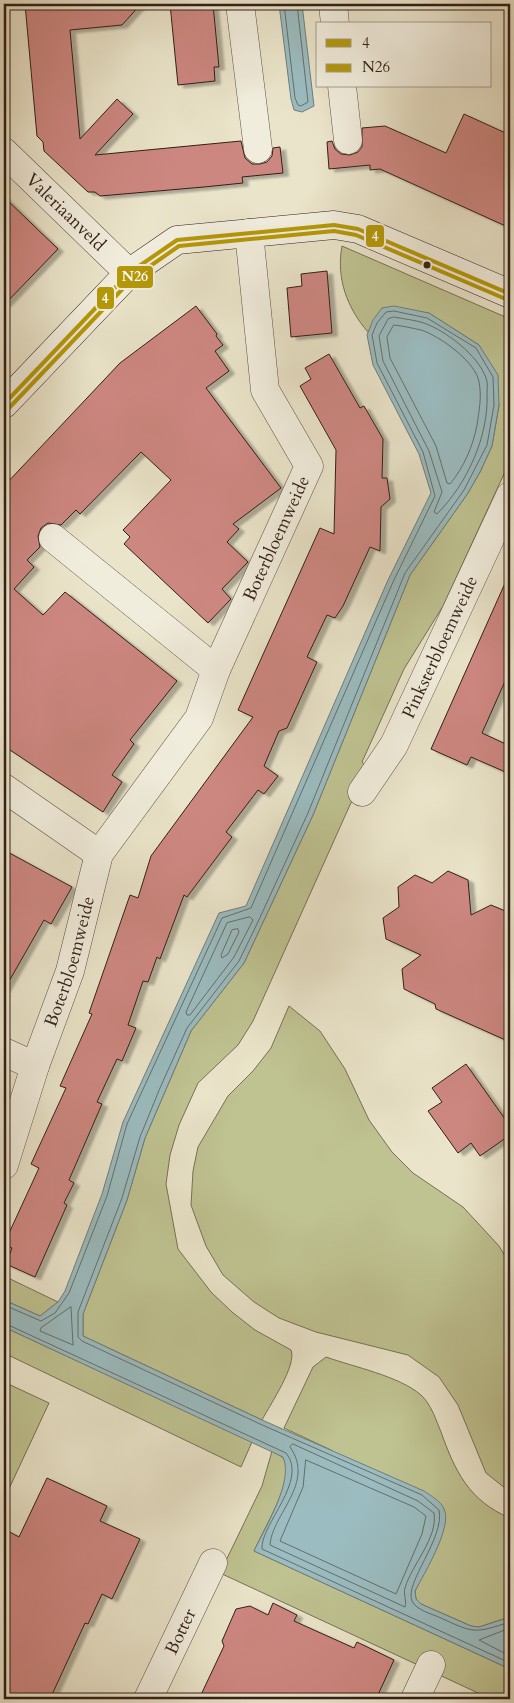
<svg xmlns="http://www.w3.org/2000/svg" width="514" height="1703" viewBox="0 0 514 1703" font-family="Cardo,serif">
<style>
.green{fill:#bfc291;stroke:#787054}
.water{fill:#9bbcc0;stroke:#717d7d}
.lines{fill:none;stroke-linecap:round;stroke-linejoin:round}
.shore{stroke:#666e6c;stroke-width:1}
.building{fill:#cd8781;stroke:#311f18;filter:url(#shadow)}
.street-casing{stroke:#5f5044;stroke-width:29}
.secondary-casing{stroke:#311f18;stroke-width:29}
.street{stroke:#f1eddd;stroke-width:28}
.secondary{stroke:#f1eddd;stroke-width:28}
.bus-1-casing{stroke:#f1eddd;stroke-width:8}
.bus-2-casing{stroke:#f1eddd;stroke-width:8}
.bus-1{stroke:#b59808;stroke-width:4}
.bus-2{stroke:#b59808;stroke-width:4}
.bus-dot{fill:#311f18;stroke:#f1eddd;stroke-width:2}
.labels{text-anchor:middle;dominant-baseline:central;stroke-width:5;stroke-linejoin:round;paint-order:stroke}
.street-label{font-size:18px;fill:#311f18;stroke:#f1eddd}
.line-badge{stroke:#f1eddd;stroke-width:2}
.badge-label{font-size:14px;text-anchor:middle;font-weight:bold;fill:#fff}
</style>
<defs>
<filter id="shadow"><feDropShadow dx="5.5" dy="3" stdDeviation="1" flood-color="#0004"/></filter>
</defs>
<rect width="100%" height="100%" fill="#eae4ca"/>
<filter id="stains"><feTurbulence type="fractalNoise" baseFrequency=".004" numOctaves="4"/><feColorMatrix values="0 0 0 0 .2 0 0 0 0 .09 0 0 0 0 .02 0 0 0 .5 -.17"/></filter>
<radialGradient id="worn" r=".72"><stop offset=".6" stop-color="#630" stop-opacity="0"/><stop offset="1" stop-color="#630" stop-opacity=".3"/></radialGradient>
<path class="green" d="M342 246 510 319V461L443 606 404 669 362 762 372 774 354 796 253 1021 238 1045 198 1083 179 1125 170 1155 166 1184 178 1249 211 1292 232 1312 255 1330 291 1350C297 1365 271 1403 262 1420L83 1336V1314L127 1200 145 1138 191 1031 244 963 313 815 410 575 468 493 480 472 492 446 499 405 479 345 429 313 382 308 368 332C347 308 336 278 342 246Z
M289 1006 320 1031 345 1069 369 1120 392 1152 413 1173 463 1207 499 1246 510 1264V1492L486 1473 458 1405 439 1377 408 1355 316 1332 279 1318 254 1302 223 1275 206 1246 191 1205 193 1171 198 1147 228 1096 253 1071 271 1048Z
M4 1276 58 1302 40 1316 4 1300Z
M4 1327 252 1442 241 1467 4 1353Z
M326 1357C354 1367 399 1376 421 1395 431 1404 436 1420 441 1432 455 1471 469 1501 510 1518V1617L479 1627 471 1626 421 1604 416 1599 415 1591 439 1541 331 1450 284 1428 313 1367Z
M4 1382 49 1403 7 1493 4 1492Z
M272 1451C278 1455 284 1456 286 1464 291 1485 263 1530 254 1551L510 1669V1699H491L220 1573 262 1486Z"/>
<path class="water" d="M279 4H302L314 106 302 112 294 110 291 99Z
M394 306 429 313 479 345 498 375 499 405 492 446 480 472 468 493 410 575 313 815 244 963 191 1031 145 1138 127 1200 83 1314V1336L262 1420 424 1491C431 1496 441 1501 444 1509 453 1526 424 1574 415 1591L416 1599 421 1604 471 1626 479 1627 510 1617V1669L254 1551C265 1527 294 1482 283 1457L4 1327V1300L40 1316 58 1302 65 1291 102 1194 123 1122 219 913 246 906 388 580 431 493 419 454 373 365 367 335 373 320 382 308Z"/>
<g class="lines">
<path class="shore" d="M284 4 295 98 298 105 301 106 308 102 297 4
M394 317C404 319 415 320 424 323 446 331 478 355 486 378 488 382 487 388 487 393 489 436 467 484 437 514L434 512 442 492 429 451 383 361 379 336 388 319Z
M394 325C403 326 412 328 421 330 440 336 476 362 479 382 482 397 479 411 477 425 473 446 464 467 450 484L447 483 436 446 390 358 387 337Z
M250 917 253 920 234 957 190 1015H187L186 1012 227 923Z
M238 929 239 932 228 954 222 958 221 955 232 930Z
M4 1305 41 1321 55 1313 69 1293 107 1196 127 1124 222 918 251 908 393 582 435 496 423 452 377 363 372 335 377 323 386 312 394 311 427 318 476 348 493 377 494 405 487 445 464 490 405 573 308 813 257 924 239 961 187 1028 160 1088 140 1137 122 1198 78 1312V1337L82 1341 260 1424 422 1495 439 1510C445 1538 404 1583 412 1601 416 1610 432 1614 441 1618 475 1634 475 1633 510 1622
M71 1307 73 1345 40 1331 41 1328Z
M4 1323 286 1453C309 1480 260 1525 262 1549L510 1663
M293 1444 418 1501 434 1513C438 1538 412 1564 405 1588 403 1594 407 1601 405 1607L270 1545C272 1514 316 1483 290 1447Z
M306 1460 414 1507 426 1516 422 1534 396 1594 280 1541 303 1487Z
M510 1628 479 1640 510 1656"/>
</g>
<path class="building" d="M25 4H141L122 25 70 30 80 139 117 99 133 114 95 155 241 141 245 158 252 164H260L267 162 272 156 273 148 280 147 283 173 242 177 243 183 204 187 100 196 95 192H88L44 151 43 142 37 136Z
M170 4H213L219 67H214L215 81 178 85Z
M464 114 510 135V228L380 169 370 170V165L329 169 327 142 332 141 335 149 341 154 350 155 358 152 362 147V128L385 126 446 153Z
M4 197 58 249 4 305Z
M327 271 332 333 291 337 287 288 302 286 301 274Z
M196 306 217 334 216 336 223 345 215 351 229 371 206 388 281 488 233 524 239 529 227 542 248 562 222 589 231 599 208 623 124 544 130 537 123 530 171 480 141 452 80 514 76 510 61 525 48 523 41 528 38 536 40 547 27 560 34 567 14 589 43 615 65 592 177 681 130 740 134 744 112 775 122 782 103 812 4 746V486L120 363Z
M329 354 360 408 364 406 383 439 382 478H387L390 499 381 507 380 551 370 547 343 606 335 618 327 615 307 657 317 662 287 728 279 731 264 766 278 776 264 794 258 790 226 832 232 837 187 897 184 895 160 959 157 957 148 982 143 981 128 1025 136 1028 122 1061 117 1059 97 1102 102 1104 69 1180 74 1183 64 1203 67 1205 35 1277 6 1264 12 1248 4 1244 39 1168 31 1164 66 1088 60 1086 92 1014 89 1013 130 895 138 898 151 856 253 717 238 710 320 528 334 534 336 450 300 386 311 379 305 368Z
M510 572V670L482 733 510 746V774L471 757 467 765 431 749Z
M4 850 72 887 51 924 44 920 4 990Z
M448 871 468 880 471 915 491 905 510 913V1042L436 1009 435 1004 404 989 402 969 421 955 386 939 383 918 399 907 398 887 415 875 432 883Z
M466 1064 510 1126V1135L480 1156 471 1143 458 1153 428 1111 442 1102 432 1088Z
M47 1478 107 1506 100 1521 140 1539 112 1599 102 1594 88 1624 85 1623 50 1699H4V1529L19 1537Z
M273 1603 297 1615 294 1621 354 1648 357 1642 394 1660 376 1699H199L224 1646 222 1641 236 1609 250 1606 268 1615Z"/>
<g class="lines">
<g class="street-casing">
<g id="street">
<path d="M240 4 258 149"/>
<path d="M333 4 335 24"/>
<path d="M342 86 348 140"/>
<path id="s1" d="M4 152 129 273"/>
<path d="M53 538 216 670"/>
<path d="M4 788 99 854"/>
<path id="s2" d="M362 792 394 745 510 496"/>
<path d="M4 1052 35 1066"/>
<path id="s3" d="M4 1165 35 1066 70 971 99 854 199 718 216 670 309 466 265 390 249 233"/>
<path id="s4" d="M148 1699 213 1563"/>
<path d="M415 1699 431 1665"/>
</g>
</g>
<g class="secondary-casing">
<path id="secondary" d="M4 404 129 273 177 240 334 225 358 229 510 294"/>
</g>
<use href="#street" class="street"/>
<use href="#secondary" class="secondary"/>
<g class="bus-1-casing">
<path id="bus-1" d="M4 404 129 273 177 240 334 225 358 229 510 294"/>
</g>
<g class="bus-2-casing">
<path id="bus-2" d="M9 408 133 278 179 246 334 231 356 235 508 300"/>
</g>
<use href="#bus-1" class="bus-1"/>
<use href="#bus-2" class="bus-2"/>
</g>
<circle class="bus-dot" cx="427" cy="265" r="4.5"/>
<g class="labels">
<g class="street-label">
<text stroke="none"><textPath href="#s1" startOffset="86">Valeriaanveld</textPath></text>
<text stroke="none"><textPath href="#s3" startOffset="690">Boterbloemweide</textPath></text>
<text stroke="none"><textPath href="#s2" startOffset="165">Pinksterbloemweide</textPath></text>
<text stroke="none"><textPath href="#s3" startOffset="214">Boterbloemweide</textPath></text>
<text stroke="none"><textPath href="#s4" startOffset="75">Botter</textPath></text>
</g>
</g>
<g class="line-badge">
<rect x="365" y="224" width="20" height="24" rx="5" fill="#b59808"/>
<rect x="116" y="265" width="38" height="24" rx="5" fill="#b59808"/>
<rect x="96" y="286" width="19" height="24" rx="5" fill="#b59808"/>
</g>
<g class="badge-label">
<text x="375" y="241">4</text>
<text x="135" y="281">N26</text>
<text x="105" y="303">4</text>
</g>
<rect width="514" height="1703" fill="none" stroke="#eae4ca" stroke-width="20"/>
<rect x="5" y="5" width="504" height="1693" fill="none" stroke="#311f18" stroke-width="2.5"/>
<rect x="10" y="10" width="494" height="1683" fill="none" stroke="#311f18"/>
<rect x="316" y="22" width="175" height="65" fill="#f1eddd" stroke="#a49b8e"/>
<rect x="326" y="39" width="25" height="8" fill="#b59808" stroke="#a49b8e"/>
<text x="362" y="48" font-size="15" fill="#311f18">4</text>
<rect x="326" y="64" width="25" height="8" fill="#b59808" stroke="#a49b8e"/>
<text x="362" y="72" font-size="15" fill="#311f18">N26</text>
<rect width="100%" height="100%" filter="url(#stains)"/>
<rect width="100%" height="100%" fill="url(#worn)"/>
</svg>
